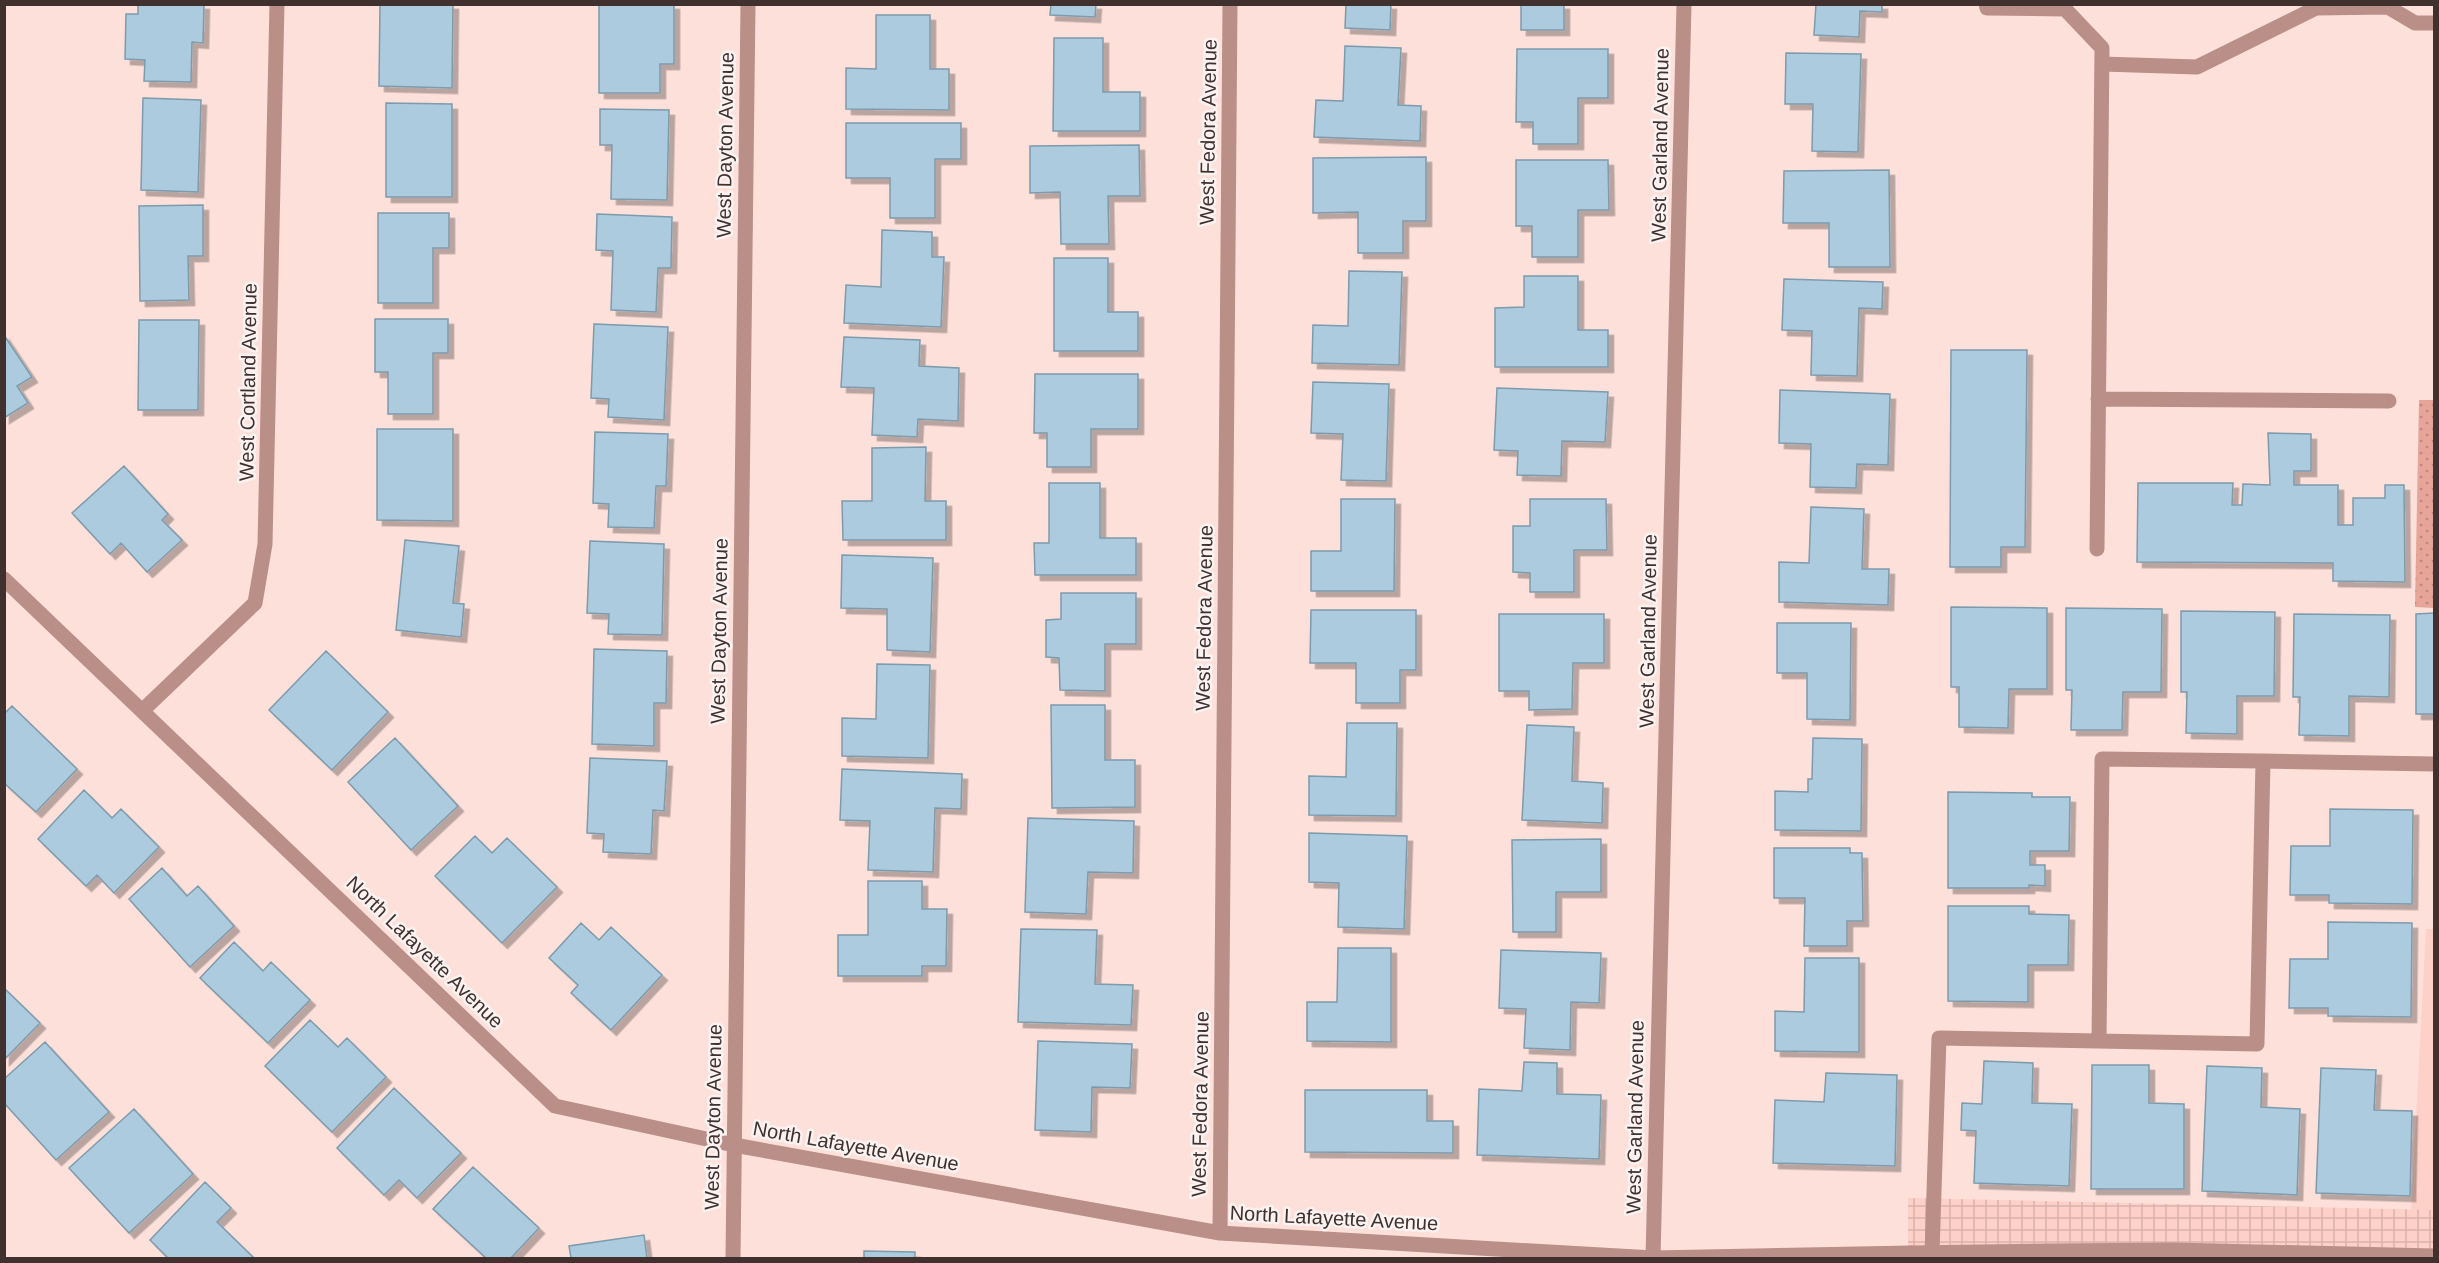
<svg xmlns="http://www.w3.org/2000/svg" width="2439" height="1263" viewBox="0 0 2439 1263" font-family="Helvetica,sans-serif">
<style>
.built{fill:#fdd0c8}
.industrial{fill:url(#industrial-grid)}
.grass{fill:url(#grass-dots)}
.building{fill:#accbde;stroke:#7d9bac;stroke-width:1.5;filter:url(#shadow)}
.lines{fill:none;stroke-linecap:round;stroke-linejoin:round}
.service{stroke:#b98f88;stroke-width:15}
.minor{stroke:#b98f88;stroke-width:15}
.labels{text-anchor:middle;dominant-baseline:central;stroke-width:5;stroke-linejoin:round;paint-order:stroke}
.street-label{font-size:20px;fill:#40312f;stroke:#fbf3f1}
</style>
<defs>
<pattern id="industrial-grid" width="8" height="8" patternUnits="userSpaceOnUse" patternTransform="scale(1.5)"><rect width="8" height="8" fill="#fdd0c8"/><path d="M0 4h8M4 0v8" fill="none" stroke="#dab3ac"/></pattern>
<pattern id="grass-dots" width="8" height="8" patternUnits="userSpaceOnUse" patternTransform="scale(1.5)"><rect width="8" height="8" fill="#e7a599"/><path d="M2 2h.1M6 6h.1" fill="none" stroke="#bd877d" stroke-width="1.8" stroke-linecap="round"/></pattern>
<filter id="shadow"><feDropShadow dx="5.5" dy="5.5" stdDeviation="0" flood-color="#0004"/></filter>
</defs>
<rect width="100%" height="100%" fill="#fee0da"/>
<path class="built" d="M2426 929H2434V1210H2411Z"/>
<path class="industrial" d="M1908 1198 2434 1210V1258H1908Z"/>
<path class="grass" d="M2419 400H2434V608L2415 607Z"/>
<path class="building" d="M138 4H204L203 43 192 42 191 82 144 81 145 60 125 59 126 14H138Z
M380 4H453L452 88 379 86Z
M599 4H674V64H660V93H599Z
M1051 4H1096L1095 17 1050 15Z
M1346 4H1391L1390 30 1345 28Z
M1521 4H1564V30H1521Z
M1816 4H1882V12L1860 11 1859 37 1814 35Z
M876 15H930V69H949V110L846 109V68L876 69Z
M1054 38H1103V92H1140V131H1053Z
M1345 46 1401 48 1398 105 1421 106 1420 141 1314 137 1316 100 1343 101Z
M1517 49H1608V98H1578V144H1533V122H1516Z
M1786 53 1861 54 1858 152 1812 151 1813 104H1785Z
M143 98 201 100 198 192 141 190Z
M386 103 452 104V197H386Z
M600 109 669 110 667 200 611 199 612 145H600Z
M846 123H961V159H935V218H890V178H846Z
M1139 145 1140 196H1108L1109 244H1061L1060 192 1030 193V146Z
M1426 157V221H1403V253H1358V212L1313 213V158Z
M1516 160H1608L1609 210H1578V257H1532V226H1516Z
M1889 170 1890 267H1829V223H1783L1784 171Z
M203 205V256H188L189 300 140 301 139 206Z
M378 213H449V248H433V303H378Z
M597 214 672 217 671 268H658L656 312 611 310 613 251 596 250Z
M882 230 932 232V257H944L941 327 844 323 846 285 881 287Z
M1054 258H1108V312H1138V351H1054Z
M1349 271 1402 272 1399 365 1312 363 1313 325 1348 326Z
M1524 276H1578V330H1608V367H1495V308L1524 307Z
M1784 279 1883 282 1882 309 1859 308 1857 376 1811 375 1812 331 1782 330Z
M375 319H448V353H433V414H388V372H375Z
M139 320H199L198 410H138Z
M594 324 668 327 664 420 608 417 609 399 591 398Z
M4 335 32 377 17 386 28 403 4 418Z
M844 337 920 340 919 366 959 368 958 421 918 419 917 437 872 435 874 388 841 387Z
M1951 350H2027L2025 547H2001V567H1950Z
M1035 374H1138V429H1091V467H1047V433H1034Z
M1313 382 1389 384 1386 481 1341 480 1343 434 1311 433Z
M1497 388 1608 392 1605 442 1562 441 1561 476 1517 475 1518 451 1494 450Z
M1780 390 1890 394 1888 465 1857 464 1856 488 1810 487 1811 444 1779 443Z
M377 429H453V521L377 520Z
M595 432 668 434 666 486H656L654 528 608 527 609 504 593 503Z
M2268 433 2311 434V471H2294V485H2338V525H2353V498H2385V485H2404L2405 582 2333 581V563L2137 562 2138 483H2233L2232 505H2242L2243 484 2270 485Z
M926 447 925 501H946V540H843L842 501H872V448Z
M124 466 168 514 162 520 182 540 147 572 121 543 110 554 72 513Z
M1049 483H1100V538H1136V575H1035L1034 543H1049Z
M1341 499H1395L1394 591H1311V551H1341Z
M1530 499H1606L1607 550H1574V592H1530V573L1513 572V526H1530Z
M1811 507 1864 509 1862 569H1889L1888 605 1779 602V562L1809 563Z
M405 540 459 546 453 603 464 604 461 637 396 630Z
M590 541 664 544 662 635 608 634 609 614 587 613Z
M842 555 933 558 930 652 887 650V609L841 608Z
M1061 593H1136V644H1105V691L1060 690 1059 658 1046 657V620L1061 619Z
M1951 607 2047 608V689H2009L2008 728 1959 727V687H1951Z
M2066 608 2162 609 2161 692H2123L2122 730H2071L2072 690H2066Z
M1311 610H1416V670H1400V703H1356V663H1310Z
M2181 611 2275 612 2274 696H2237V734L2186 733 2187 692H2181Z
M2434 613V714H2416V614Z
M1499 614H1604V663H1573L1572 709 1529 710V691H1499Z
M2294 614 2390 615 2389 697 2349 696V736L2299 735 2300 697H2293Z
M1777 623H1851L1850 720 1807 719V673H1777Z
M594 649 667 651 666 703H654V746L592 744Z
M326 651 388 712 332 770 269 710Z
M877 664 930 665 928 758 842 756V718L876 719Z
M1051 705H1105V760H1135V807L1052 808Z
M12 706 77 769 36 812 4 783V714Z
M1347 723H1397L1396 816 1309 815V776L1346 777Z
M1527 725 1574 727 1572 781 1603 783 1602 823 1522 820Z
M395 738 458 806 411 850 348 782Z
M1813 738 1862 739 1861 831 1775 830V791L1808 792V779H1812Z
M590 758 667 761 664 811 653 810 651 854 603 852 604 834 587 833Z
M842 769 962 774 961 809 935 808 933 872 868 870 870 821 840 820Z
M84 790 112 818 121 809 159 847 114 893 97 875 86 886 38 839Z
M1948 792 2032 793V797H2070L2069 851H2030V865H2045V886L2029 885V888H1948Z
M2330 809 2413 810 2412 904 2329 903V895H2290L2291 846H2330Z
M1028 818 1134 821 1133 873 1088 872 1086 914 1025 912Z
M1309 833 1407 836 1404 929 1338 927 1339 883 1309 882Z
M475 836 492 853 507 838 557 887 502 943 435 876Z
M1601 839V892H1556V932H1513L1512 840Z
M1774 848H1850V853H1862L1863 921H1847V946H1804L1805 898H1774Z
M162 868 187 896 198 886 234 926 190 967 129 899Z
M868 881H922V909H947L946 966H922V976H838V935H868Z
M1948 906H2029V914L2069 915 2068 965H2028V1002L1948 1001Z
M2328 922 2412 923 2411 1017 2328 1016V1008H2289L2290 959H2328Z
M581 923 599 940 611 927 662 975 611 1030 571 993 578 985 549 958Z
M1021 929 1097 930 1095 984 1133 985 1131 1025 1018 1022Z
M234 942 263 971 271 962 310 1000 268 1043 200 978Z
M1338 948H1391V1042L1307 1041V1002H1337Z
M1501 950 1601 953 1599 1003 1571 1002 1570 1050 1524 1048 1526 1009 1499 1008Z
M1805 958H1859V1052L1775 1051V1011L1804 1012Z
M4 988 40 1023 4 1060Z
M310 1020 338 1047 347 1038 386 1077 332 1132 265 1066Z
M1038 1041 1132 1044 1130 1088 1092 1087 1091 1132 1035 1130Z
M45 1042 109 1112 56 1160 4 1103V1079Z
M1984 1061 2033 1063 2032 1103 2072 1104 2069 1186 1974 1183 1976 1131 1961 1130 1962 1103 1982 1104Z
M1524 1062 1557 1063V1094L1601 1095 1599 1159 1477 1155 1479 1089 1522 1091Z
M2092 1065H2149V1103L2184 1104V1189H2091Z
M2207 1066 2262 1068 2261 1107 2300 1109 2297 1195 2202 1191Z
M2321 1068 2376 1070 2374 1110 2412 1111 2410 1196 2316 1193Z
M1826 1073 1897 1075 1895 1166 1773 1163 1775 1100 1824 1102Z
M394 1088 461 1153 417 1198 399 1180 384 1195 337 1148Z
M1305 1090H1427V1121H1453V1153L1305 1152Z
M134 1109 193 1174 129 1233 69 1168Z
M473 1167 539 1228 511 1258H486L433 1209Z
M205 1182 231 1208 217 1222 254 1258H168L150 1240Z
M644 1235 647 1258H571L569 1246Z
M864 1251 915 1252V1258H864Z"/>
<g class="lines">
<path class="service" d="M1911 1253 2055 1251
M2054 1258 2055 1251 2174 1250 2434 1256"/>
<path class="minor" d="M1986 4 1987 8 2065 9 2102 48 2097 549
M2102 64 2197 67 2316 8 2388 7 2415 23H2434
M2098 399 2389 401
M4 579 555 1106 734 1145 1220 1233 1653 1258 1911 1253V1258
M142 711 255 603 265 544 277 4
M2099 1041 2102 759 2263 761
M1220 1233 1230 4
M1932 1253 1939 1038 2257 1044 2263 761 2434 764
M733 1258 748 4
M1653 1258 1684 4"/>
</g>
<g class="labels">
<g class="street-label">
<text transform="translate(1208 132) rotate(-89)">West Fedora Avenue</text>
<text transform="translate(725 145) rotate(-89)">West Dayton Avenue</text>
<text transform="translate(1660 145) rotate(-89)">West Garland Avenue</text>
<text transform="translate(248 382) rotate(-89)">West Cortland Avenue</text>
<text transform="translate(1204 618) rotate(-89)">West Fedora Avenue</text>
<text transform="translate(719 631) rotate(-89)">West Dayton Avenue</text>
<text transform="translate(1648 631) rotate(-89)">West Garland Avenue</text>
<text transform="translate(425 952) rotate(44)">North Lafayette Avenue</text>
<text transform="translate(1200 1104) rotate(-89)">West Fedora Avenue</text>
<text transform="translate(713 1117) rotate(-89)">West Dayton Avenue</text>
<text transform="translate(1635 1117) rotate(-89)">West Garland Avenue</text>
<text transform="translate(856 1146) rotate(10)">North Lafayette Avenue</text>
<text transform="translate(1334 1218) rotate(3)">North Lafayette Avenue</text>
</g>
</g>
<rect width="2439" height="1263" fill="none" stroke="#40312f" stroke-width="12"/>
</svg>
